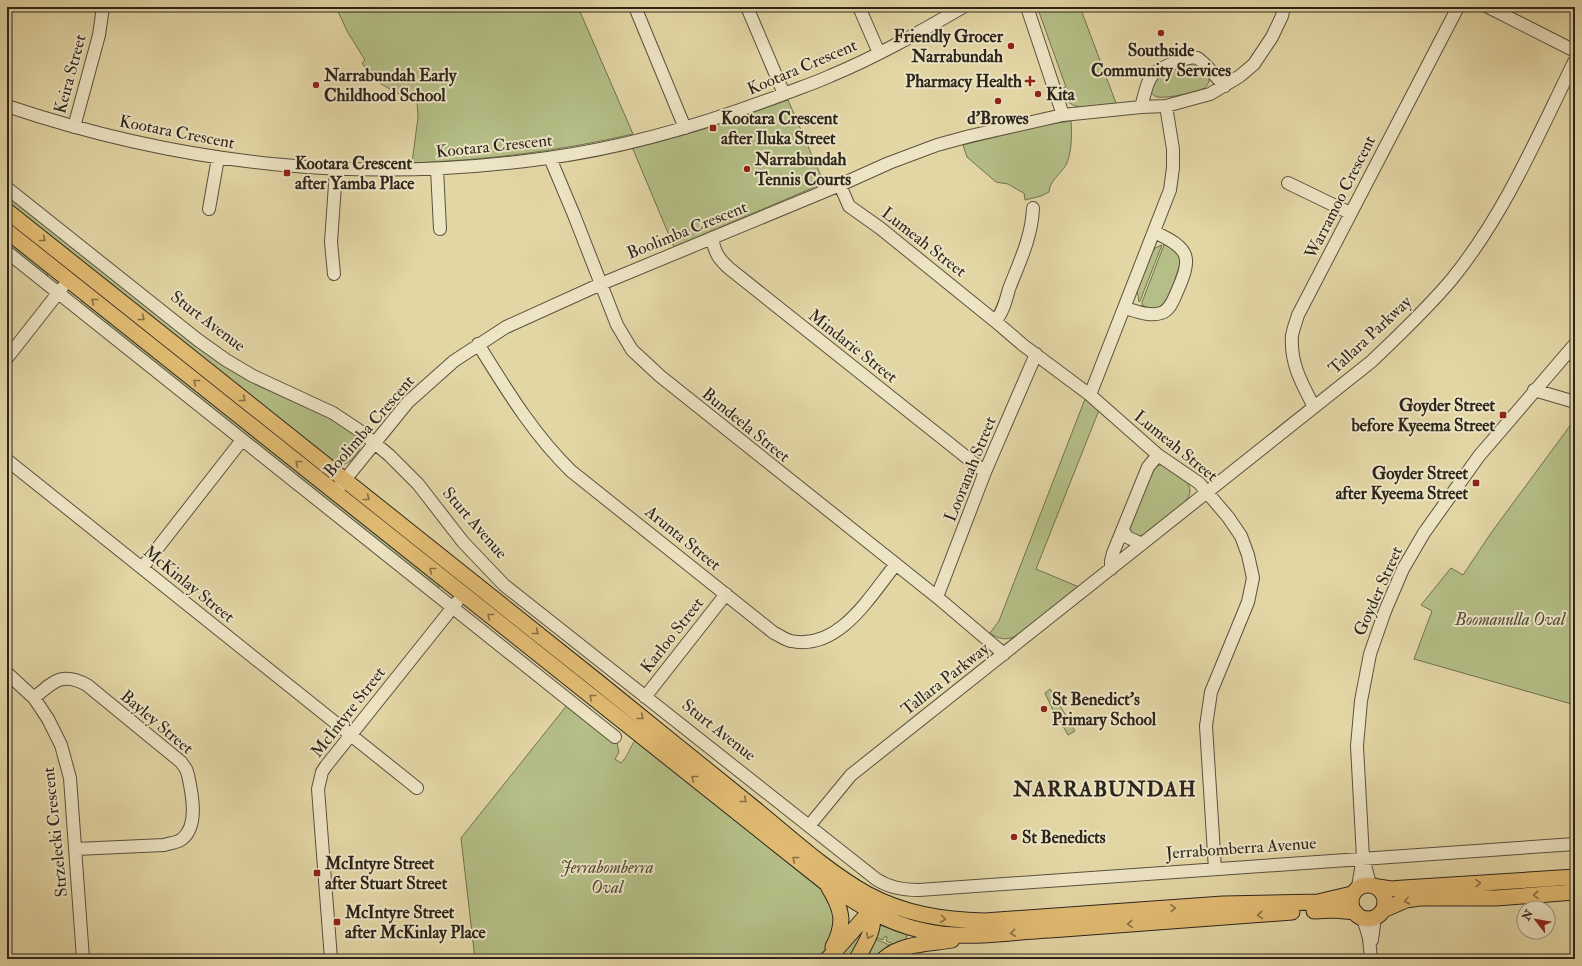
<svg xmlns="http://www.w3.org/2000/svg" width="1582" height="966" viewBox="0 0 1582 966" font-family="'IM FELL Double Pica',serif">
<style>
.green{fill:#b4be86;stroke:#707251}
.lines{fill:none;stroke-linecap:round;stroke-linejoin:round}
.minor-casing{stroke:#5a513e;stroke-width:14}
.major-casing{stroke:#2c251c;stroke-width:17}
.minor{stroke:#ede4c4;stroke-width:12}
.major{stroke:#e2bb72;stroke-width:15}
.oneway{stroke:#877047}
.poi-dot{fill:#8f2418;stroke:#ede4c4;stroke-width:1.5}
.labels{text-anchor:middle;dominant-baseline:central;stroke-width:4;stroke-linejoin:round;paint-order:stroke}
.poi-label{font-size:17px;font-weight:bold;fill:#2c251c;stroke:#ede4c4;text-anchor:start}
.street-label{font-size:17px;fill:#2c251c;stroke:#ede4c4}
.park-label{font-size:17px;font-style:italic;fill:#4e4b36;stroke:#ede4c4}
.district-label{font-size:21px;font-weight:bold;letter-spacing:1px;fill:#2c251c;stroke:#ede4c4}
</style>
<rect width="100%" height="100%" fill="#e3d6a5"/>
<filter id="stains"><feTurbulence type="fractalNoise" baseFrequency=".005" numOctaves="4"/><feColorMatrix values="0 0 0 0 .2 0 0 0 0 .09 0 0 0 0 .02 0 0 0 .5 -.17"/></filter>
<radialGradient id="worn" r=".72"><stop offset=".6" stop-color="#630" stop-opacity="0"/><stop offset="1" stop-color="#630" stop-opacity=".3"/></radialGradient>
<path class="green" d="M336 7H578L633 134C560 151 487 160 412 163L418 117 417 102 393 91 373 79 362 63 365 60 347 31Z
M1054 7H1080L1116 103C1092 106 1071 116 1059 89L1066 87 1039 12Z
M1182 63H1195L1209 76V82L1205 88C1196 92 1167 99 1157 97 1154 96 1152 94 1150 91L1154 77Z
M788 100 824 183 674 247 632 147 703 129Z
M1071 121C1072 134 1072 153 1066 165 1060 175 1050 180 1049 192L1041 196 1025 200 1024 193 1020 191 1008 184 996 182 967 157 963 145 1044 125Z
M7 194 199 346 346 426 361 440C362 449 354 460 345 464L331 460 7 204Z
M7 238 46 271 48 274 47 276 41 274 7 248Z
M1162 245 1140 301 1139 302 1137 290 1151 254 1155 248Z
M1164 245H1168L1179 252 1181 261 1179 267C1173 283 1166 321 1142 305V302Z
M82 300 440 585 438 588 80 303Z
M1085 399 1099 410 1036 569 1079 587 1016 636C1006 641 998 639 990 633L999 621Z
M1575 419V705L1414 659 1432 611 1421 605 1451 568 1463 575 1491 533Z
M1161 465H1165C1178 475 1201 485 1184 503L1144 535 1135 537 1127 528 1147 475 1156 466Z
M1050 689 1075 731 1068 735 1060 721 1057 719 1045 693Z
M568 704 617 743 619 752 615 759 621 763C629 755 629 748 636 739L824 891 837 910 830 944 816 959H475L461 838Z
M879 925 907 934 906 940 893 944 886 941 887 937 885 936 883 940 874 937Z
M857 930 864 934 853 959H834Z
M873 938 894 947 878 959H861Z"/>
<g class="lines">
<g class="minor-casing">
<path id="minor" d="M635 7 685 128
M747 7 784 94
M859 7 879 53
M1027 7 1063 115
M1488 7 1575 51
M7 106C185 166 362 184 548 158 629 147 708 123 784 94 799 88 815 83 830 76 876 57 920 32 963 7
M1141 107C1150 76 1146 73 1179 61 1184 59 1191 56 1197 58 1203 60 1218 80 1225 86
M74 127 99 35 103 7
M550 158 574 215 617 325 632 350 660 376 937 597 1004 654
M437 169 440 229
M1288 183 1350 213
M840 185 849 206 880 228 995 321 1023 345 1090 395 1158 455 1199 483 1228 517 1241 536 1248 555 1253 578 1248 602 1211 692 1206 726 1215 869
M7 188 198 340 226 360 253 376 333 413 360 431 389 455 418 484 463 542 504 585 876 879C889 888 903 890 919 890L1575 844
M209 209 218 158
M712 238C715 254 719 259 730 269L985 472
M7 252 615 737
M334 274 331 242 336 170
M1125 308C1136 311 1150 317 1161 313 1169 311 1173 301 1176 294 1192 258 1192 249 1154 232
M995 321C1003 313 1006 300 1009 289 1019 263 1032 237 1033 208
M478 344C506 389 533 434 571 471L774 633C779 635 785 640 791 641 839 651 870 596 896 564
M7 358 62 288
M1534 390 1575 402
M1090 395 1170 190 1173 168V149L1166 106
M1314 407C1302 384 1290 363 1292 336 1293 329 1296 322 1298 315L1458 7
M7 460 417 788
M335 492 408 402 454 361 506 327 601 284 840 185 889 163 937 145 970 136 1063 115 1141 107 1166 106 1210 94 1240 76 1254 64 1272 37 1282 16 1284 7
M1123 530 1127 537 1142 544
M142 568 242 440
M1111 569V561L1113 553 1148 467 1158 455
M937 597 985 472 1036 354
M7 673 34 698 48 719 61 745 70 778 83 959
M645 697 726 594
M34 698C53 682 62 671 87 685L181 762 186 769 188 775C192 793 199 826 182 839 177 843 170 843 164 845L76 849
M809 826 851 775 1372 361C1399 335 1428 308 1452 279 1505 214 1538 135 1575 60
M1370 884 1363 858 1357 746 1361 701 1370 654 1385 611 1403 569 1424 533 1479 456 1575 344
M1358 887 1362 863
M1363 918 1369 938 1371 959
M1372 940 1375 917
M331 959 318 789 322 772 326 766 457 602"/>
</g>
<g class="major-casing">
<path id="major" d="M7 211C204 367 400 524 597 681 651 725 705 768 759 812 793 840 828 872 867 894 904 914 943 920 985 921L1223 904 1318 902 1352 894
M7 231 826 883C856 903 885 922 920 930 964 941 1006 932 1050 930 1131 924 1211 918 1292 912
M1351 902a17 17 0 1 1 34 0a17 17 0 1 1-34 0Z
M828 886C842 909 846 922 833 947
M1378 887 1391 889 1404 888 1575 877
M1383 910 1406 900 1419 898H1496L1575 892
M1314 911 1335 910 1355 912
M828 959 864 918 879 909
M857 959C866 942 879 925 869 906
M884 959C901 943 930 944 952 940"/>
</g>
<use href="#minor" class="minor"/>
<use href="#major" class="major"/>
</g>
<defs><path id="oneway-chevron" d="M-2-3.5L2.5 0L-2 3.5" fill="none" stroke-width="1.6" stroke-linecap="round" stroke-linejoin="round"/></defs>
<g class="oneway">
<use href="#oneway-chevron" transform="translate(43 239) rotate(39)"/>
<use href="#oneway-chevron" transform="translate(94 301) rotate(-141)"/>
<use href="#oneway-chevron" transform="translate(142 318) rotate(39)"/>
<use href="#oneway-chevron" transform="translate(196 382) rotate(-141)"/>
<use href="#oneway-chevron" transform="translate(243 399) rotate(39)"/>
<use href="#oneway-chevron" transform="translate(298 463) rotate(-141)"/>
<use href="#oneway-chevron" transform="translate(367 498) rotate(38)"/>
<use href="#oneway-chevron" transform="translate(432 570) rotate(-141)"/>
<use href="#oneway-chevron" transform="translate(490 616) rotate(-141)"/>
<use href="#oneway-chevron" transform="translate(536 632) rotate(38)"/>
<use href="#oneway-chevron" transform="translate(592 697) rotate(-141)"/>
<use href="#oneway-chevron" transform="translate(641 717) rotate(39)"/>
<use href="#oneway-chevron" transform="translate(694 778) rotate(-141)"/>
<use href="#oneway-chevron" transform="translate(744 800) rotate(39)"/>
<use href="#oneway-chevron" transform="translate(795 859) rotate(-141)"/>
<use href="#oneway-chevron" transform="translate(1478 883) rotate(-4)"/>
<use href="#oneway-chevron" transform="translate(1536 895) rotate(176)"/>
<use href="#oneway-chevron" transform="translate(1407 901) rotate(166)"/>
<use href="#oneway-chevron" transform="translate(1173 908) rotate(-4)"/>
<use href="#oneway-chevron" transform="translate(1260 915) rotate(176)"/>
<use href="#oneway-chevron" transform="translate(943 919) rotate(7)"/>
<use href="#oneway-chevron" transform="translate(1130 924) rotate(176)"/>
<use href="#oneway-chevron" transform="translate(1013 933) rotate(174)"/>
<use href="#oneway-chevron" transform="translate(869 936) rotate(115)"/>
</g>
<g class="poi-dot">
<circle cx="1161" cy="33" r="4"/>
<circle cx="1011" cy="46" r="4"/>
<path d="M1028 75h4v4h4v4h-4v4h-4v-4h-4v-4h4z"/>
<circle cx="316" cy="85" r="4"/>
<circle cx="1038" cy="94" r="4"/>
<circle cx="998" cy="101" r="4"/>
<rect x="709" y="124" width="8" height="8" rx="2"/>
<circle cx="747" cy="169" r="4"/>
<rect x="283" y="169" width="8" height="8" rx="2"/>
<rect x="1499" y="411" width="8" height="8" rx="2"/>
<rect x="1472" y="479" width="8" height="8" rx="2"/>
<circle cx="1044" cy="709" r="4"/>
<circle cx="1014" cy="837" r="4"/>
<rect x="313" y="869" width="8" height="8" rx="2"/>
<rect x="333" y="918" width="8" height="8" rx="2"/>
</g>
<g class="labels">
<g class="poi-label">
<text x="1003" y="36" text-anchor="end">Friendly Grocer<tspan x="1003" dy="20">Narrabundah</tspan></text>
<text x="1161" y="50" text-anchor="middle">Southside<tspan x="1161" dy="20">Community Services</tspan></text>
<text x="324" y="75">Narrabundah Early<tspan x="324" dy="20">Childhood School</tspan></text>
<text x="1022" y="81" text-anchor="end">Pharmacy Health</text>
<text x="1046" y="94">Kita</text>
<text x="721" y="118">Kootara Crescent<tspan x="721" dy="20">after Iluka Street</tspan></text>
<text x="998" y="118" text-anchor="middle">d'Browes</text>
<text x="755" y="159">Narrabundah<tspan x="755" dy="20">Tennis Courts</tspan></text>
<text x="295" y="163">Kootara Crescent<tspan x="295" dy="20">after Yamba Place</tspan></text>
<text x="1495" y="405" text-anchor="end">Goyder Street<tspan x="1495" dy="20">before Kyeema Street</tspan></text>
<text x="1468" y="473" text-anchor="end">Goyder Street<tspan x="1468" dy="20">after Kyeema Street</tspan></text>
<text x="1052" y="699">St Benedict's<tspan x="1052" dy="20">Primary School</tspan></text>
<text x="1022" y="837">St Benedicts</text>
<text x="325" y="863">McIntyre Street<tspan x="325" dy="20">after Stuart Street</tspan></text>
<text x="345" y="912">McIntyre Street<tspan x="345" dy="20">after McKinlay Place</tspan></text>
</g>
<g class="street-label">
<text transform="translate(802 67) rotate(-23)">Kootara Crescent</text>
<text transform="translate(70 74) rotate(-75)">Keira Street</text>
<text transform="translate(177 132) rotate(11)">Kootara Crescent</text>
<text transform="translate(494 146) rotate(-6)">Kootara Crescent</text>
<text transform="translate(1340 197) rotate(-63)">Warramoo Crescent</text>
<text transform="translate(687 230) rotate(-22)">Boolimba Crescent</text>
<text transform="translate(924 242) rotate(38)">Lumeah Street</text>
<text transform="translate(208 321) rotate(37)">Sturt Avenue</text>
<text transform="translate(1370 335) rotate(-43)">Tallara Parkway</text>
<text transform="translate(853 346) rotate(38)">Mindarie Street</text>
<text transform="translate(746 425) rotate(39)">Bundeela Street</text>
<text transform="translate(369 426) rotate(-49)">Boolimba Crescent</text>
<text transform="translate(1176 446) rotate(39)">Lumeah Street</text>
<text transform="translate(970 469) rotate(-68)">Looranah Street</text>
<text transform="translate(475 523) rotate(49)">Sturt Avenue</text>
<text transform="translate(683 538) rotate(39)">Arunta Street</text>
<text transform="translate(189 584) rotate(39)">McKinlay Street</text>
<text transform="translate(1378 591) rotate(-66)">Goyder Street</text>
<text transform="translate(672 635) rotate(-52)">Karloo Street</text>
<text transform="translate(945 679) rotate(-38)">Tallara Parkway</text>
<text transform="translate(348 712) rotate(-52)">McIntyre Street</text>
<text transform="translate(157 722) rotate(40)">Bayley Street</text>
<text transform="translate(719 730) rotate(38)">Sturt Avenue</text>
<text transform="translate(55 832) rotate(-96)">Strzelecki Crescent</text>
<text transform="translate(1241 848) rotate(-4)">Jerrabomberra Avenue</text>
</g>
<g class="park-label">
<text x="1510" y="619">Boomanulla Oval</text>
<text x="607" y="867">Jerrabomberra<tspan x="607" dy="20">Oval</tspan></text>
</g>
<g class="district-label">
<text x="1105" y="789">NARRABUNDAH</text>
</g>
</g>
<rect width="1582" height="966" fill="none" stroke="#e3d6a5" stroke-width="24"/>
<rect x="8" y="8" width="1566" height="950" fill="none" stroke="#2c251c" stroke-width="2"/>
<rect x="12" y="12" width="1558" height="942" fill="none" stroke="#2c251c"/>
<g transform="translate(1536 920) rotate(301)"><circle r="19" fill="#ede4c4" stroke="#a09881"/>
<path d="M0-3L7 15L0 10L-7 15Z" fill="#8f2418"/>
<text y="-6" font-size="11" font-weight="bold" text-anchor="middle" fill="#2c251c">N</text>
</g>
<rect width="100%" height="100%" filter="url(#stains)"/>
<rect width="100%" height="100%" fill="url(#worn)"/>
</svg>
